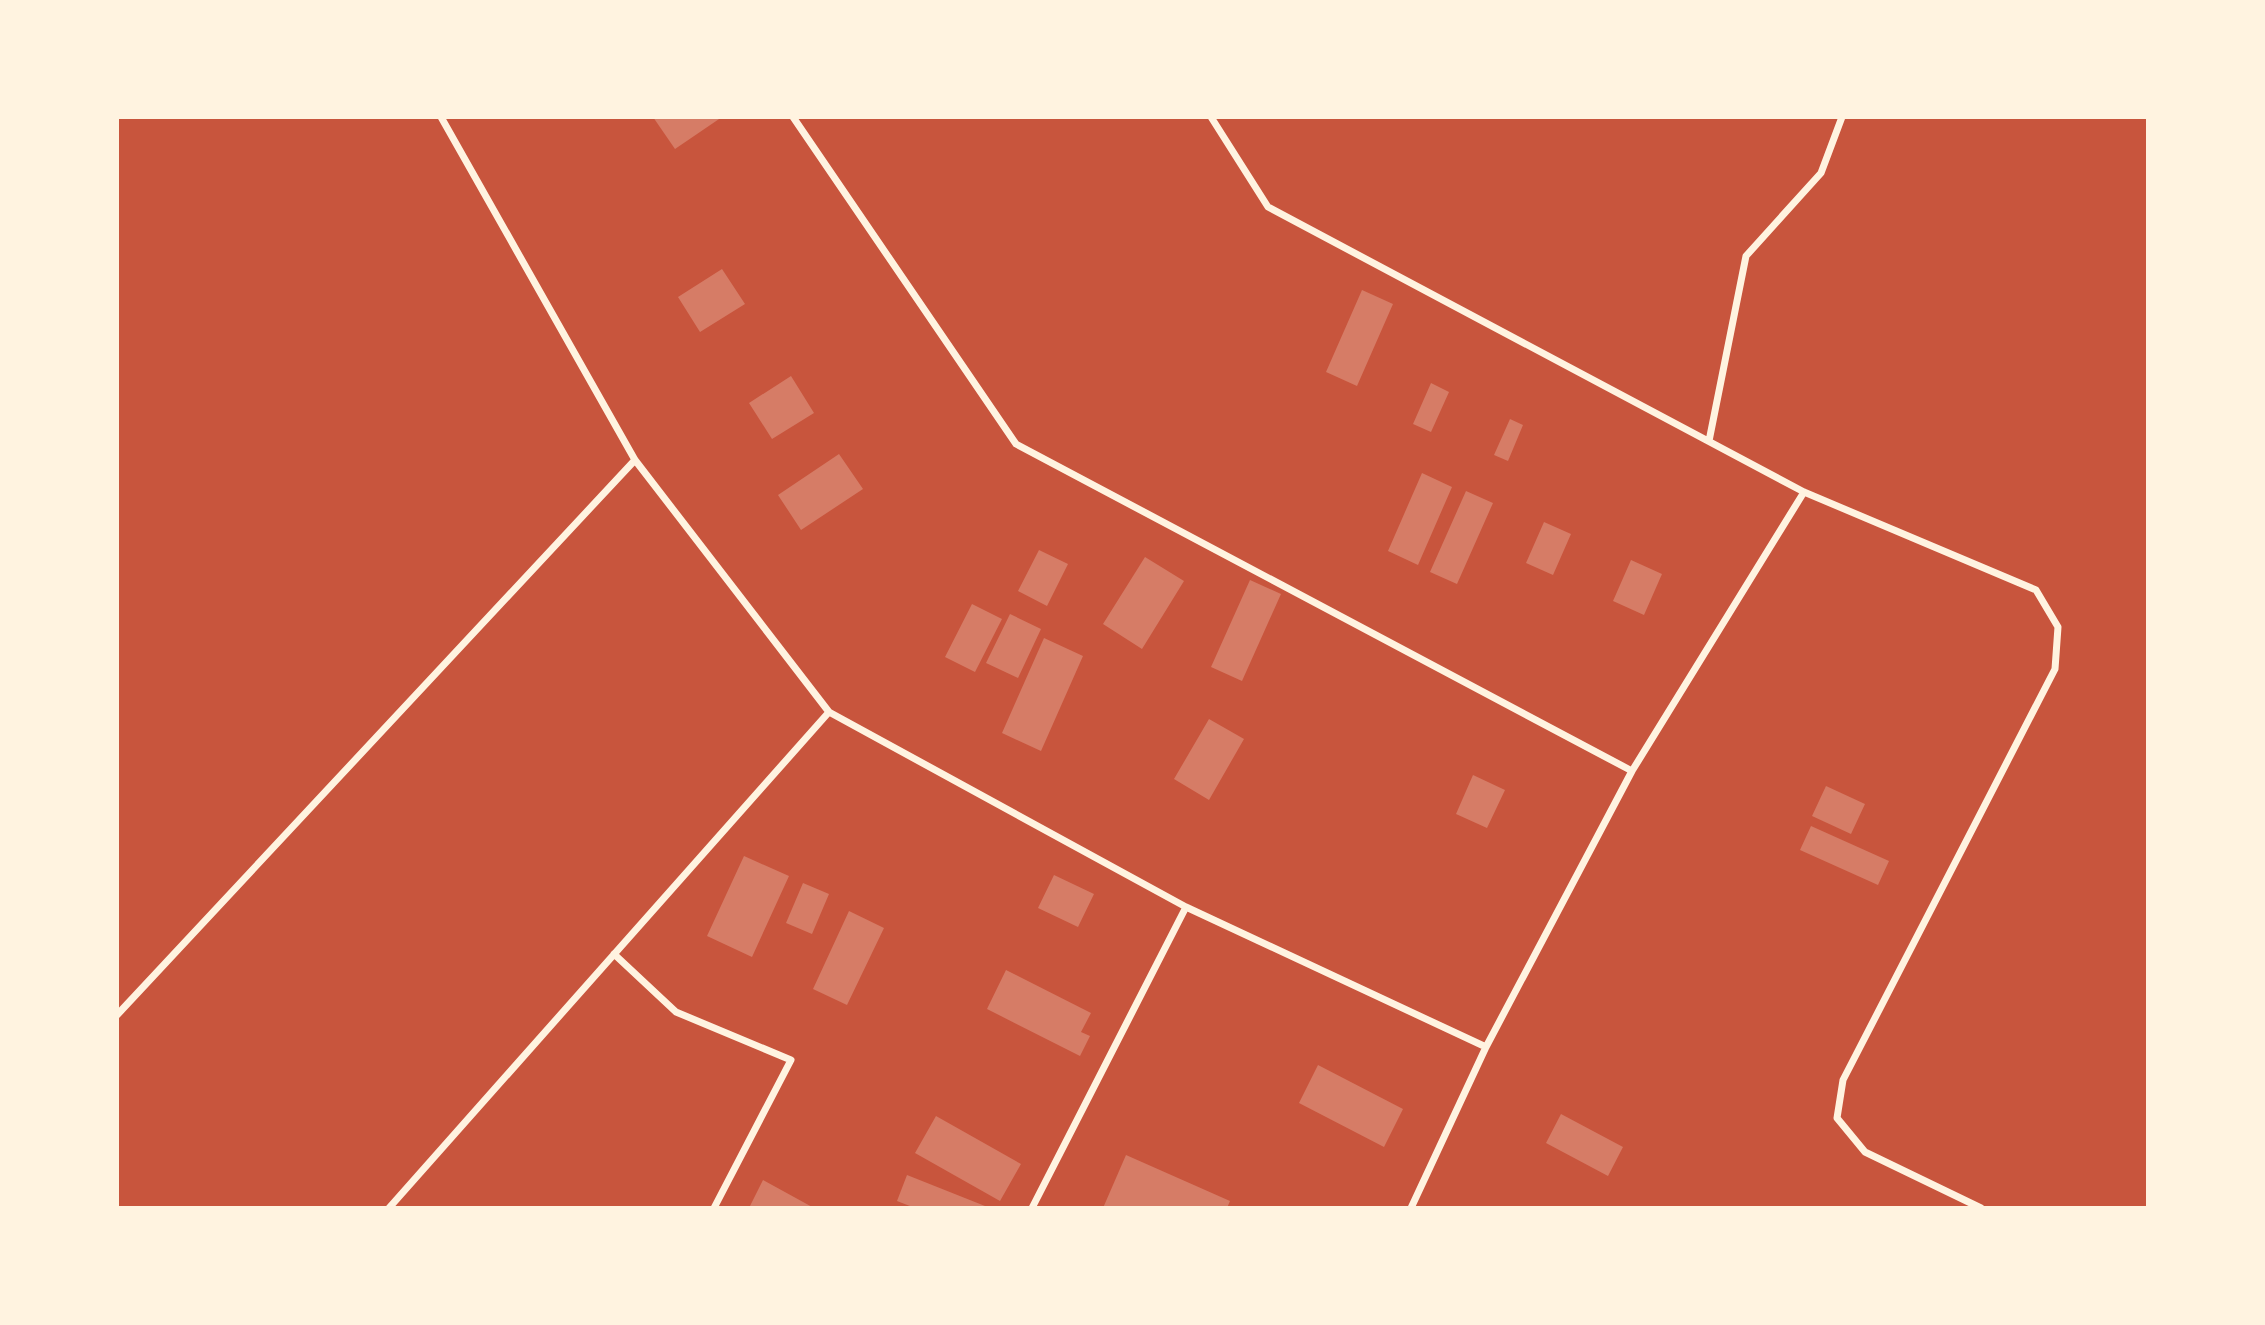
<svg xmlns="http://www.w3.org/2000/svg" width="2265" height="1325" viewBox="0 0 2265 1325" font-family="'Sofia Sans Condensed',sans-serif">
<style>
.building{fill:#d67c66}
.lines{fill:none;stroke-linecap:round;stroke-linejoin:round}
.minor{stroke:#fff3e0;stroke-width:7}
</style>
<rect width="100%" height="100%" fill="#c8553d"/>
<path class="building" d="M653 117H722L675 149Z
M722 269 745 304 700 332 678 297Z
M1362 290 1393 304 1357 386 1326 372Z
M791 376 814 413 772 439 749 403Z
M1431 383 1449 392 1431 432 1413 424Z
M1510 419 1523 425 1508 461 1494 455Z
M839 454 863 489 801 530 778 495Z
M1422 473 1452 487 1418 565 1388 551Z
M1466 491 1493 503 1457 584 1430 572Z
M1544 522 1571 534 1553 575 1526 563Z
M1039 550 1068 564 1047 606 1018 591Z
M1145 557 1184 581 1142 649 1103 624Z
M1631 560 1662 574 1644 615 1613 601Z
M1250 580 1281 594 1242 681 1211 667Z
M972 604 1002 619 975 672 945 657Z
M1010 614 1041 629 1018 678 986 663Z
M1044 638 1083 656 1041 751 1002 733Z
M1209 719 1244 739 1209 800 1174 779Z
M1473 775 1505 790 1487 828 1456 814Z
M1826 786 1865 804 1851 834 1812 816Z
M1811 826 1889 861 1878 885 1800 850Z
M744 856 789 876 752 957 707 936Z
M1054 875 1094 894 1078 927 1038 908Z
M803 883 829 894 812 934 786 923Z
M849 911 884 928 847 1005 813 989Z
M1006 970 1091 1013 1081 1032 1090 1036 1080 1056 987 1009Z
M1318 1065 1403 1109 1384 1147 1299 1103Z
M1561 1114 1623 1147 1608 1176 1546 1143Z
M936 1116 1021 1164 1000 1201 915 1153Z
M1126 1155 1230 1201 1227 1208H1103Z
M907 1175 990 1208H915L897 1201Z
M763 1180 814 1208H749Z"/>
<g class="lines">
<path class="minor" d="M441 117 635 460 829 712 1186 907 1486 1047
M793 117 1016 444 1632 771
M1211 117 1268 207 1804 492 2036 590 2058 627 2055 669 1843 1080 1837 1118 1865 1152 1981 1208
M1709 441 1746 256 1821 173 1842 117
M614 954 676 1012 791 1060 714 1208
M117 1015 635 460
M389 1208 829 712
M1032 1208 1186 907
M1411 1208 1486 1047 1632 771 1804 492"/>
</g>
<rect width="2265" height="1325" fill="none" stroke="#fff3e0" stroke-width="238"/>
</svg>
